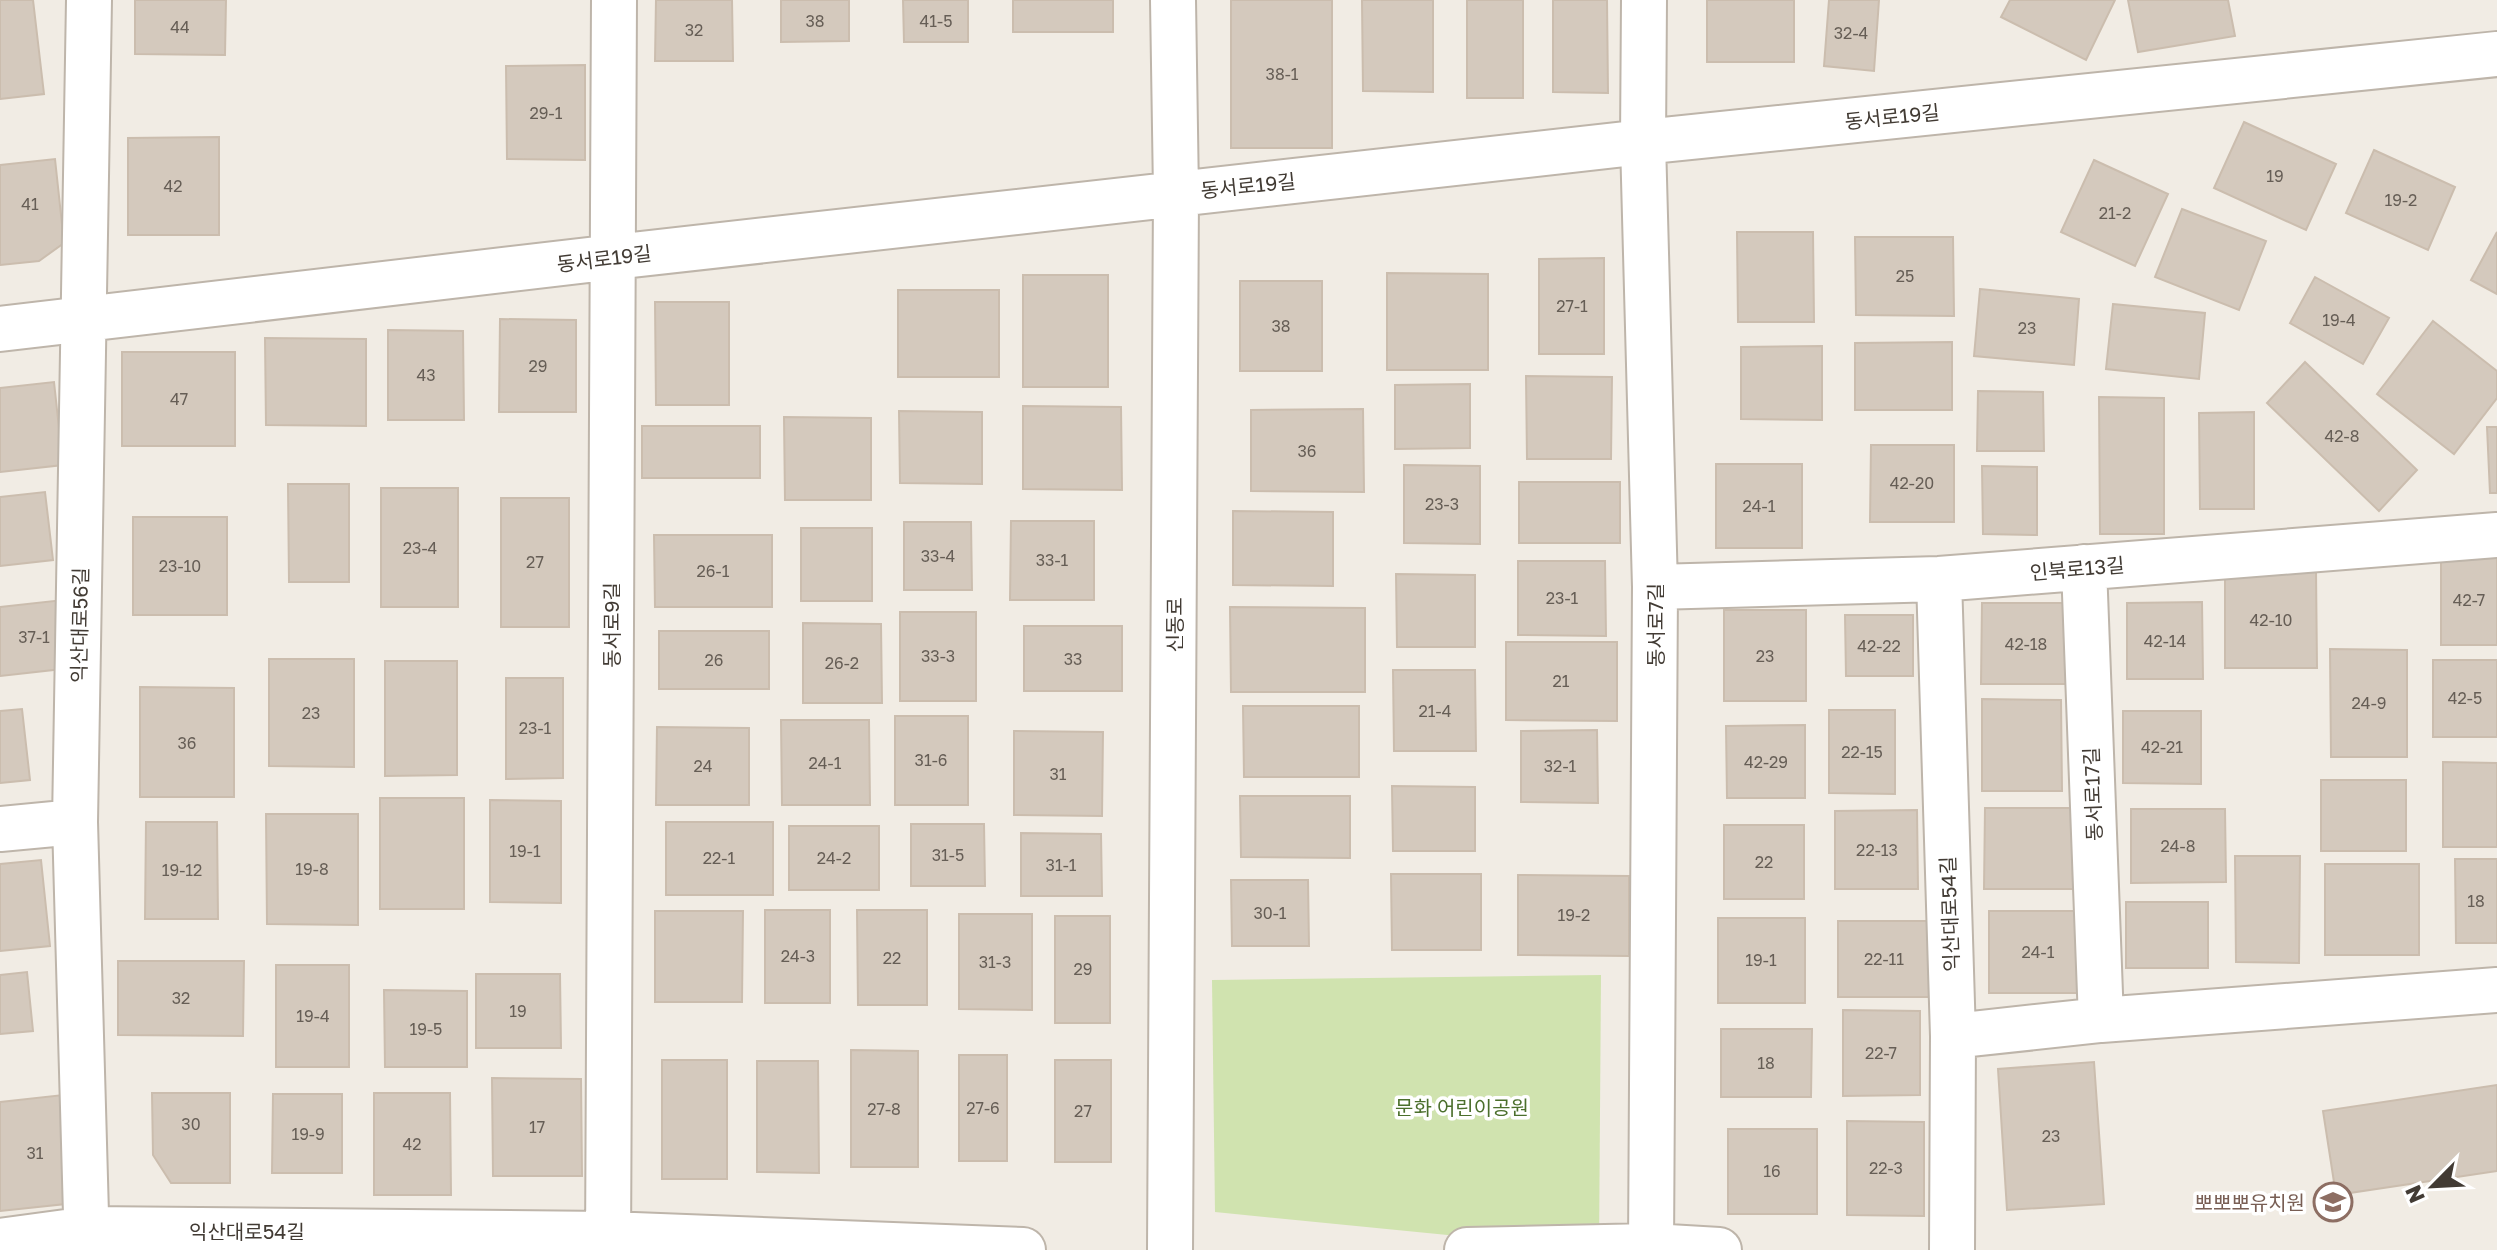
<svg xmlns="http://www.w3.org/2000/svg" width="2497" height="1250" viewBox="0 0 2497 1250" font-family="'Golos Text','Noto Sans KR',sans-serif">
<style>
.green{fill:#d0e3af}
.building{fill:#d4c9bd;stroke:#cbbdae;stroke-width:2}
.lines{fill:none;stroke-linecap:round;stroke-linejoin:round}
.minor-casing{stroke:#beb5aa;stroke-width:48}
.minor{stroke:#fff;stroke-width:44}
.labels{text-anchor:middle;dominant-baseline:central;stroke-width:7;stroke-linejoin:round;paint-order:stroke}
.number-label{font-size:16px;fill:#665e56}
.street-label{font-size:20px;fill:#423b34;stroke:#fff}
.park-label{font-size:20px;fill:#4b6f2c;stroke:#fff}
.education-label{font-size:20px;fill:#785e54;stroke:#fff;text-anchor:end}
</style>
<rect width="100%" height="100%" fill="#f1ece4"/>
<path class="green" d="M1601 975 1599 1250 1215 1212 1212 980Z"/>
<path class="building" d="M0 0H33L44 94 0 99Z
M135 0H226L225 55 135 54Z
M656 0H732L733 61H655Z
M781 0H849V41L781 42Z
M903 0H968V42H904Z
M1013 0H1113V32H1013Z
M1231 0H1332V148H1231Z
M1362 0H1433V92L1363 91Z
M1467 0H1523V98H1467Z
M1553 0H1607L1608 93 1553 92Z
M1707 0H1794V62H1707Z
M1829 0H1879L1874 71 1824 66Z
M2010 0H2115L2086 60 2001 17Z
M2128 0H2228L2235 36 2138 52Z
M585 65V160L507 159 506 66Z
M2244 122 2336 164 2306 230 2214 188Z
M219 137V235H128V138Z
M2374 150 2455 187 2428 250 2346 213Z
M55 159 64 243 39 261 0 265V165Z
M2094 160 2168 194 2135 266 2061 232Z
M2182 209 2266 241 2239 310 2155 277Z
M1737 232H1813L1814 322H1738Z
M2497 232V294L2471 280Z
M1855 237H1953L1954 316 1856 315Z
M1604 258V354H1539V259Z
M1387 273 1488 274V370H1387Z
M1023 275H1108V387H1023Z
M2315 277 2389 318 2363 364 2290 323Z
M1240 281H1322V371H1240Z
M1980 289 2079 299 2074 365 1974 356Z
M898 290H999V377H898Z
M655 302H729V405H656Z
M2113 304 2205 313 2199 379 2106 369Z
M500 319 576 320V412H499Z
M2433 321 2497 371V398L2454 454 2377 394Z
M388 330 463 331 464 420H388Z
M265 338 366 339V426L266 425Z
M1952 342V410H1855V343Z
M1822 346V420L1741 419V347Z
M122 352H235V446H122Z
M2305 362 2417 470 2379 511 2267 403Z
M1526 376 1612 377 1611 459H1527Z
M54 382 63 465 0 472V388Z
M1470 384V448L1395 449V385Z
M1978 391 2043 392 2044 451H1977Z
M2099 397 2164 398V534H2100Z
M1023 406 1121 407 1122 490 1023 489Z
M1363 409 1364 492 1251 491V410Z
M899 411 982 412V484L900 483Z
M2254 412V509H2200L2199 413Z
M784 417 871 418V500H785Z
M642 426H760V478H642Z
M2487 427H2497V493H2490Z
M1871 445H1954V522H1870Z
M1716 464H1802V548H1716Z
M1404 465 1480 466V544L1404 543Z
M1982 466 2037 467V535L1983 534Z
M1519 482H1620V543H1519Z
M288 484H349V582H289Z
M381 488H458V607H381Z
M45 492 53 560 0 566V497Z
M501 498H569V627H501Z
M1233 511 1333 512V586L1233 585Z
M133 517H227V615H133Z
M1011 521H1094V600H1010Z
M904 522H971L972 590H904Z
M801 528H872V601H801Z
M654 535H772V607H655Z
M2441 555H2497V645H2441Z
M1518 561H1605L1606 636 1518 635Z
M2316 571 2317 668H2225V572Z
M1396 574 1475 575V647H1397Z
M63 600 71 668 0 676V607Z
M2202 602 2203 679H2127V603Z
M1982 603H2070V684H1981Z
M1230 607 1365 608V692H1231Z
M1724 610H1806V701H1724Z
M900 612H976V701H900Z
M1845 615H1913V676H1846Z
M803 623 881 624 882 703H803Z
M1024 626H1122V691H1024Z
M659 631H769V689H659Z
M1506 642H1617V721L1506 720Z
M2330 649 2407 650V757H2331Z
M269 659H354V767L269 766Z
M2433 660H2497V737H2433Z
M385 661H457V775L385 776Z
M1393 670H1475L1476 751H1394Z
M506 678H563V778L506 779Z
M140 687 234 688V797H140Z
M1982 699 2061 700 2062 791H1982Z
M1243 706H1359V777H1244Z
M22 709 30 780 0 783V711Z
M1829 710H1895V794L1829 793Z
M2123 711H2201V784L2123 783Z
M895 716H968V805H895Z
M781 720H869L870 805H782Z
M1805 725V798H1727L1726 726Z
M657 727 749 728V805H656Z
M1597 730 1598 803 1521 802V731Z
M1014 731 1103 732 1102 816 1014 815Z
M2443 762 2497 763V847H2443Z
M2321 780H2406V851H2321Z
M1392 786 1475 787V851H1393Z
M1240 796H1350V858L1241 857Z
M380 798H464V909H380Z
M490 800 561 801V903L490 902Z
M1985 808H2072L2073 889H1984Z
M2131 809H2225L2226 882 2131 883Z
M1917 810 1918 889H1835V811Z
M266 814H358V925L267 924Z
M146 822H217L218 919H145Z
M666 822H773V895H666Z
M911 824H984L985 886H911Z
M1724 825H1804V899H1724Z
M789 826H879V890H789Z
M1021 833 1101 834 1102 896H1021Z
M2235 856H2300L2299 963 2236 962Z
M2455 859H2497V943H2456Z
M41 860 50 946 0 951V864Z
M2325 864H2419V955H2325Z
M1391 874H1481V950H1392Z
M1518 875 1629 876V956L1518 955Z
M1231 880H1308L1309 946H1232Z
M2126 902H2208V968H2126Z
M765 910H830V1003H765Z
M857 910H927V1005H858Z
M655 911H743L742 1002H655Z
M1989 911H2087V993H1989Z
M959 914H1032V1010L959 1009Z
M1055 916H1110V1023H1055Z
M1718 918H1805V1003H1718Z
M1838 921H1929V997H1838Z
M118 961H244L243 1036 118 1035Z
M276 965H349V1067H276Z
M27 972 33 1031 0 1034V975Z
M476 974H560L561 1048H476Z
M384 990 467 991V1067H385Z
M1843 1010 1920 1011V1095L1843 1096Z
M1721 1029H1812L1811 1097H1721Z
M851 1050 918 1051V1167H851Z
M959 1055H1007V1161H959Z
M662 1060H727V1179H662Z
M1055 1060H1111V1162H1055Z
M757 1061H818L819 1173 757 1172Z
M2094 1062 2104 1204 2007 1210 1998 1069Z
M492 1078 581 1079 582 1176H493Z
M2497 1085V1171L2336 1195 2323 1111Z
M152 1093H230V1183H171L153 1155Z
M374 1093H450L451 1195H374Z
M273 1094H342V1173H272Z
M63 1095 75 1203 0 1211V1102Z
M1847 1121 1924 1122V1216L1847 1215Z
M1728 1129H1817V1214H1728Z"/>
<g class="lines">
<g class="minor-casing">
<path id="minor" d="M1644 0 1643 142 1655 587 1651 1250
M0 329 614 257 1643 142 2497 54
M2084 567 2101 1020
M1939 579 1953 1036 1952 1250
M1655 587 1939 579 2497 535
M0 829 75 822
M1953 1036 2101 1020 2497 990
M0 1241 88 1229 608 1234 1023 1250
M87 1250 75 822 89 0
M608 1250 614 0
M1170 1250 1176 193 1173 0
M1467 1250 1651 1246 1719 1250"/>
</g>
<use href="#minor" class="minor"/>
</g>
<defs>
<g id="school-ring" transform="scale(2)"><circle r="9.5" fill="#fff" stroke="#8d6e63" stroke-width="1.5"/><path d="M0-5L7-2L0 1L-7-2ZM-4 1L0 2.5L4 1V4Q0 6-4 4Z" fill="#8d6e63"/></g>
</defs>
<g fill-rule="evenodd">
<use href="#school-ring" x="2333" y="1202"/>
</g>
<g class="labels">
<g class="number-label">
<text x="815" y="21">38</text>
<text x="936" y="21">41-5</text>
<text x="180" y="27">44</text>
<text x="694" y="30">32</text>
<text x="1851" y="33">32-4</text>
<text x="1282" y="74">38-1</text>
<text x="546" y="113">29-1</text>
<text x="2275" y="176">19</text>
<text x="173" y="186">42</text>
<text x="2401" y="200">19-2</text>
<text x="30" y="204">41</text>
<text x="2115" y="213">21-2</text>
<text x="1905" y="276">25</text>
<text x="1572" y="306">27-1</text>
<text x="2339" y="320">19-4</text>
<text x="1281" y="326">38</text>
<text x="2027" y="328">23</text>
<text x="538" y="366">29</text>
<text x="426" y="375">43</text>
<text x="179" y="399">47</text>
<text x="2342" y="436">42-8</text>
<text x="1307" y="451">36</text>
<text x="1912" y="483">42-20</text>
<text x="1442" y="504">23-3</text>
<text x="1759" y="506">24-1</text>
<text x="420" y="548">23-4</text>
<text x="938" y="556">33-4</text>
<text x="1052" y="560">33-1</text>
<text x="535" y="562">27</text>
<text x="180" y="566">23-10</text>
<text x="713" y="571">26-1</text>
<text x="1562" y="598">23-1</text>
<text x="2469" y="600">42-7</text>
<text x="2271" y="620">42-10</text>
<text x="34" y="637">37-1</text>
<text x="2165" y="641">42-14</text>
<text x="2026" y="644">42-18</text>
<text x="1879" y="646">42-22</text>
<text x="938" y="656">33-3</text>
<text x="1765" y="656">23</text>
<text x="1073" y="659">33</text>
<text x="714" y="660">26</text>
<text x="842" y="663">26-2</text>
<text x="1561" y="681">21</text>
<text x="2465" y="698">42-5</text>
<text x="2369" y="703">24-9</text>
<text x="1435" y="711">21-4</text>
<text x="311" y="713">23</text>
<text x="535" y="728">23-1</text>
<text x="187" y="743">36</text>
<text x="2162" y="747">42-21</text>
<text x="1862" y="752">22-15</text>
<text x="931" y="760">31-6</text>
<text x="1766" y="762">42-29</text>
<text x="825" y="763">24-1</text>
<text x="703" y="766">24</text>
<text x="1560" y="766">32-1</text>
<text x="1058" y="774">31</text>
<text x="2178" y="846">24-8</text>
<text x="1877" y="850">22-13</text>
<text x="525" y="851">19-1</text>
<text x="948" y="855">31-5</text>
<text x="719" y="858">22-1</text>
<text x="834" y="858">24-2</text>
<text x="1764" y="862">22</text>
<text x="1061" y="865">31-1</text>
<text x="312" y="869">19-8</text>
<text x="182" y="870">19-12</text>
<text x="2476" y="901">18</text>
<text x="1270" y="913">30-1</text>
<text x="1574" y="915">19-2</text>
<text x="2038" y="952">24-1</text>
<text x="798" y="956">24-3</text>
<text x="892" y="958">22</text>
<text x="1884" y="959">22-11</text>
<text x="1761" y="960">19-1</text>
<text x="995" y="962">31-3</text>
<text x="1083" y="969">29</text>
<text x="181" y="998">32</text>
<text x="518" y="1011">19</text>
<text x="313" y="1016">19-4</text>
<text x="426" y="1029">19-5</text>
<text x="1881" y="1053">22-7</text>
<text x="1766" y="1063">18</text>
<text x="983" y="1108">27-6</text>
<text x="884" y="1109">27-8</text>
<text x="1083" y="1111">27</text>
<text x="191" y="1124">30</text>
<text x="537" y="1127">17</text>
<text x="308" y="1134">19-9</text>
<text x="2051" y="1136">23</text>
<text x="412" y="1144">42</text>
<text x="35" y="1153">31</text>
<text x="1886" y="1168">22-3</text>
<text x="1772" y="1171">16</text>
</g>
<g class="street-label">
<text transform="translate(1892 116) rotate(-6)">동서로19길</text>
<text transform="translate(1248 185) rotate(-6)">동서로19길</text>
<text transform="translate(604 258) rotate(-7)">동서로19길</text>
<text transform="translate(2077 568) rotate(-5)">인북로13길</text>
<text transform="translate(79 625) rotate(-89)">익산대로56길</text>
<text transform="translate(611 625) rotate(-90)">동서로9길</text>
<text transform="translate(1174 625) rotate(-90)">신동로</text>
<text transform="translate(1655 625) rotate(-90)">동서로7길</text>
<text transform="translate(2092 794) rotate(-92)">동서로17길</text>
<text transform="translate(1949 914) rotate(-92)">익산대로54길</text>
<text x="247" y="1231">익산대로54길</text>
</g>
<g class="park-label">
<text x="1462" y="1107">문화 어린이공원</text>
</g>
<g class="education-label">
<text x="2305" y="1202">뽀뽀뽀유치원</text>
</g>
</g>
<g transform="translate(2433 1186) rotate(246)" stroke="#ffffff" stroke-width="6" paint-order="stroke">
<path d="M0-6L14 30L0 20L-14 30Z" fill="#423b34"/>
<text y="-12" font-size="22" font-weight="bold" text-anchor="middle" fill="#423b34">N</text>
</g>
</svg>
